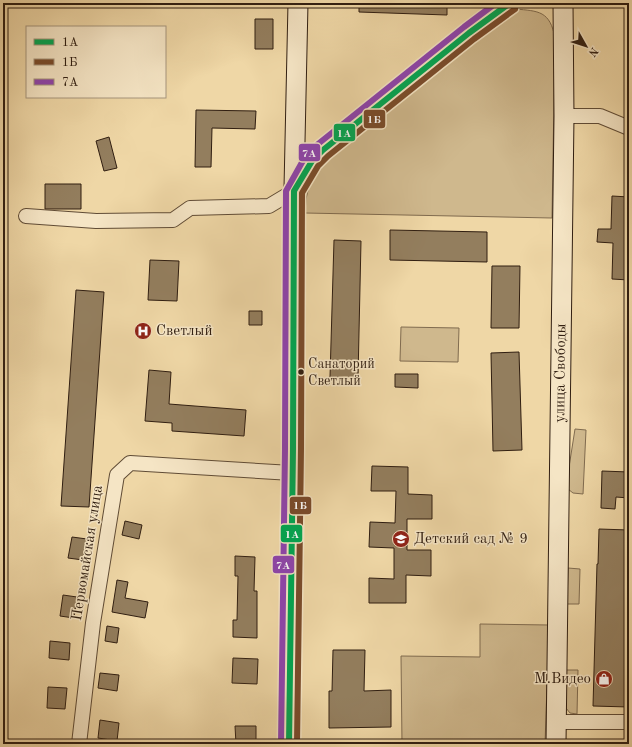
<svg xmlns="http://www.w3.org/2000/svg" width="632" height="747" viewBox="0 0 632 747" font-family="'Old Standard TT',serif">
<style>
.green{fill:#cfb88d;stroke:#806b4f}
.building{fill:#937e5e;stroke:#301e11}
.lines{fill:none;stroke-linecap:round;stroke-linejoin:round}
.street-casing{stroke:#604c36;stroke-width:16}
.secondary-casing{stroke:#301e11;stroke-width:21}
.street{stroke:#f5e5c5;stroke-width:14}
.secondary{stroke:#f5e5c5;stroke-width:19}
.bus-1-casing{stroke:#f5e5c5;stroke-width:9}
.bus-2-casing{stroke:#f5e5c5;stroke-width:9}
.bus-3-casing{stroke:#f5e5c5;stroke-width:9}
.bus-1{stroke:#00a651;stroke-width:6}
.bus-2{stroke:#7a4b2a;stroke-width:6}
.bus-3{stroke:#8e44ad;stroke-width:6}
.bus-dot{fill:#301e11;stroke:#f5e5c5;stroke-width:1.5}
.labels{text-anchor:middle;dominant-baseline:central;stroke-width:3;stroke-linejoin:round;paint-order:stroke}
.bus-label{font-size:14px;fill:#301e11;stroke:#f5e5c5;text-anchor:start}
.poi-label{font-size:15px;fill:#301e11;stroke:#f5e5c5;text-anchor:start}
.street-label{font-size:15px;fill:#301e11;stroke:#f5e5c5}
.line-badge{stroke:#f5e5c5;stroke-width:1.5}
.badge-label{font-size:11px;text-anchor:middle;font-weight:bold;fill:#fff}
</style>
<rect width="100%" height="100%" fill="#efd7a6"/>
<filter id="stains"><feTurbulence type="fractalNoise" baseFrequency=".005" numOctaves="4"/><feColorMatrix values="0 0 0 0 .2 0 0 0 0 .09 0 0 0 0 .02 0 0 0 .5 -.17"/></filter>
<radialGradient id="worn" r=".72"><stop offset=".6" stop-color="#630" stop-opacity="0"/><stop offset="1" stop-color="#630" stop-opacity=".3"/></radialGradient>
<path class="green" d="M515 9C539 11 550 11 555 38L552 218 305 213 306 199 310 182 325 161 481 31Z
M401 327 459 328 458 362 400 361Z
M575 429 586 430 583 494 573 493 568 489 567 480Z
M568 568 580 569 579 604H567Z
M480 624 549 625 545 744H402L401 656 480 657Z
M566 670H578L577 714 570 713 566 708Z"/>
<path class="building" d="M359 3H447V15L359 12Z
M255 19H273V49H255Z
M196 110 256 111 255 129 212 128 211 167H195Z
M109 137 117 168 104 171 96 141Z
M45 184H81V209H45Z
M612 196 629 197 627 260H629V280L612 279 613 243 597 242 598 229H611Z
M390 230 487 232V262L390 260Z
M334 240 361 241 358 378 330 377Z
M150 260 179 261 177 301 148 300Z
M492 266H520L519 328H491Z
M76 290 104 292 89 507 61 506Z
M249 311H262V325H249Z
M519 352 522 450 493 451 491 353Z
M149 370 171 372 169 404 246 410 244 436 172 431V423L145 421Z
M395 374H418V388L395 387Z
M372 466 408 467V494L432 495V519H407V550H431V576L406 575V603H369V578L394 579V548L369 547 370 522 395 523 396 491H371Z
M602 471 629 472V498L616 497 615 509 601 508Z
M125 521 142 525 139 539 122 535Z
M599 529 629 530V707L593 706 597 564H598Z
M72 537 87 539 83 560 68 558Z
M235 556 255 557 254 591H257V638L233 637V620H237L238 576H235Z
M117 580 128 582 125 598 148 602 145 618 112 612Z
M63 595 77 597 74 618 60 616Z
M107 626 119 628 117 643 105 641Z
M50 641 70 643 69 660 49 658Z
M333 650H365L364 691 391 690V727L329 728V691H332Z
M233 658 258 659 257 684 232 683Z
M100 673 119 675 117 691 98 688Z
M48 687 67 688 65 709 47 708Z
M100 720 119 723 117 741 98 738Z
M235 726H256V744H236Z"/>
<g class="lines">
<g class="street-casing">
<path id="street" d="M564 116H600L629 128
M26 216 96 221 173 220 190 208 269 206 294 191 312 161 323 150 469 33 510 3
M557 722H629
M79 744 93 623 117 475 130 463 292 473"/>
</g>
<g class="secondary-casing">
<g id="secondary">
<path d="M289 744 293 449V234L298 3"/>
<path id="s1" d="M556 744 564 116 563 3"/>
</g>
</g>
<use href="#street" class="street"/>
<use href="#secondary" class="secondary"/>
<g class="bus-1-casing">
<path id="bus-1" d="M289 744 293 449 294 191 312 161 323 150 469 33 510 3"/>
</g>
<g class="bus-2-casing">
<path id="bus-2" d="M297 744 301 449 302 193 318 166 328 156 474 39 515 9"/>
</g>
<g class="bus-3-casing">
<path id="bus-3" d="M281 744 285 449 286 191 305 157 318 144 464 27 496 3"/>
</g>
<use href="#bus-1" class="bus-1"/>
<use href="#bus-2" class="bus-2"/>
<use href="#bus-3" class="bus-3"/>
</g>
<defs>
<g id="hospital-disc" transform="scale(0.9)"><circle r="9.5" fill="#8f2418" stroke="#f5e5c5"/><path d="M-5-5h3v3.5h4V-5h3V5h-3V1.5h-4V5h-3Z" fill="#fff"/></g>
<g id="school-disc" transform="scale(0.9)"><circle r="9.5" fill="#8f2418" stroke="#f5e5c5"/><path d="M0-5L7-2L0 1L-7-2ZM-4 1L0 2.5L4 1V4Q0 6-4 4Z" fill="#fff"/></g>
<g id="shop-disc" transform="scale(0.9)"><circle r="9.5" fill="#8f2418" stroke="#f5e5c5"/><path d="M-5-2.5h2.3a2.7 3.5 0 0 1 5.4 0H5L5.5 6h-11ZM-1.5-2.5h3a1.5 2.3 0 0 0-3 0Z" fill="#fff"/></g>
</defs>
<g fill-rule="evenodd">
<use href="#hospital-disc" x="143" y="331"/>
<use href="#school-disc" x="401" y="539"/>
<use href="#shop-disc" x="604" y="679"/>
</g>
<circle class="bus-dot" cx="301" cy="372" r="3.5"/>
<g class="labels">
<g class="bus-label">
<text x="308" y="364">Санаторий<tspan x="308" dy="17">Светлый</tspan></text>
</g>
<g class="poi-label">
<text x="156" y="331">Светлый</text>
<text x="414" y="539">Детский сад № 9</text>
<text x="591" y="679" text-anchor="end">М.Видео</text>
</g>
<g class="street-label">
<text stroke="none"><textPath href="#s1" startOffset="371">улица Свободы</textPath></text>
<text transform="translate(88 553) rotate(-81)">Первомайская улица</text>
</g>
</g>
<g class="line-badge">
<rect x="363" y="109" width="23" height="20" rx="4" fill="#7a4b2a"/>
<rect x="333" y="123" width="23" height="19" rx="4" fill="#00a651"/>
<rect x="298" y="143" width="23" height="19" rx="4" fill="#8e44ad"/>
<rect x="289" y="496" width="23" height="19" rx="4" fill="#7a4b2a"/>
<rect x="280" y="524" width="23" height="19" rx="4" fill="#00a651"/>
<rect x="272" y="555" width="23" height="19" rx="4" fill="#8e44ad"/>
</g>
<g class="badge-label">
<text x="374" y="123">1Б</text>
<text x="344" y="137">1А</text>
<text x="309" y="157">7А</text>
<text x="300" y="509">1Б</text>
<text x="292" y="538">1А</text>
<text x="283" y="569">7А</text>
</g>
<rect width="632" height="747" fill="none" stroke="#efd7a6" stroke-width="16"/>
<rect x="4" y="4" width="624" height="739" fill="none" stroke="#301e11" stroke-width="2"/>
<rect x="8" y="8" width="616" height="731" fill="none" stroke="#301e11"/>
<rect x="26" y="26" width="140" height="72" fill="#f5e5c5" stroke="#a6957d"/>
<rect x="34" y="39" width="20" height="6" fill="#00a651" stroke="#a6957d"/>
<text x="62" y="46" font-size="12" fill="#301e11">1А</text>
<rect x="34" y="59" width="20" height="6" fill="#7a4b2a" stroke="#a6957d"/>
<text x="62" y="66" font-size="12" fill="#301e11">1Б</text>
<rect x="34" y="79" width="20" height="6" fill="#8e44ad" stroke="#a6957d"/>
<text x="62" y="86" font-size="12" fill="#301e11">7А</text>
<g transform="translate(586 46) rotate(129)" stroke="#f5e5c5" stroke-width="3" paint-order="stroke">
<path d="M0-3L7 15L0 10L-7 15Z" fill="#301e11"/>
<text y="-6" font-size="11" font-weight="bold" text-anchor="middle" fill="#301e11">N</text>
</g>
<rect width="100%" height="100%" filter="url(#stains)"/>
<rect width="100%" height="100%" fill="url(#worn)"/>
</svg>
